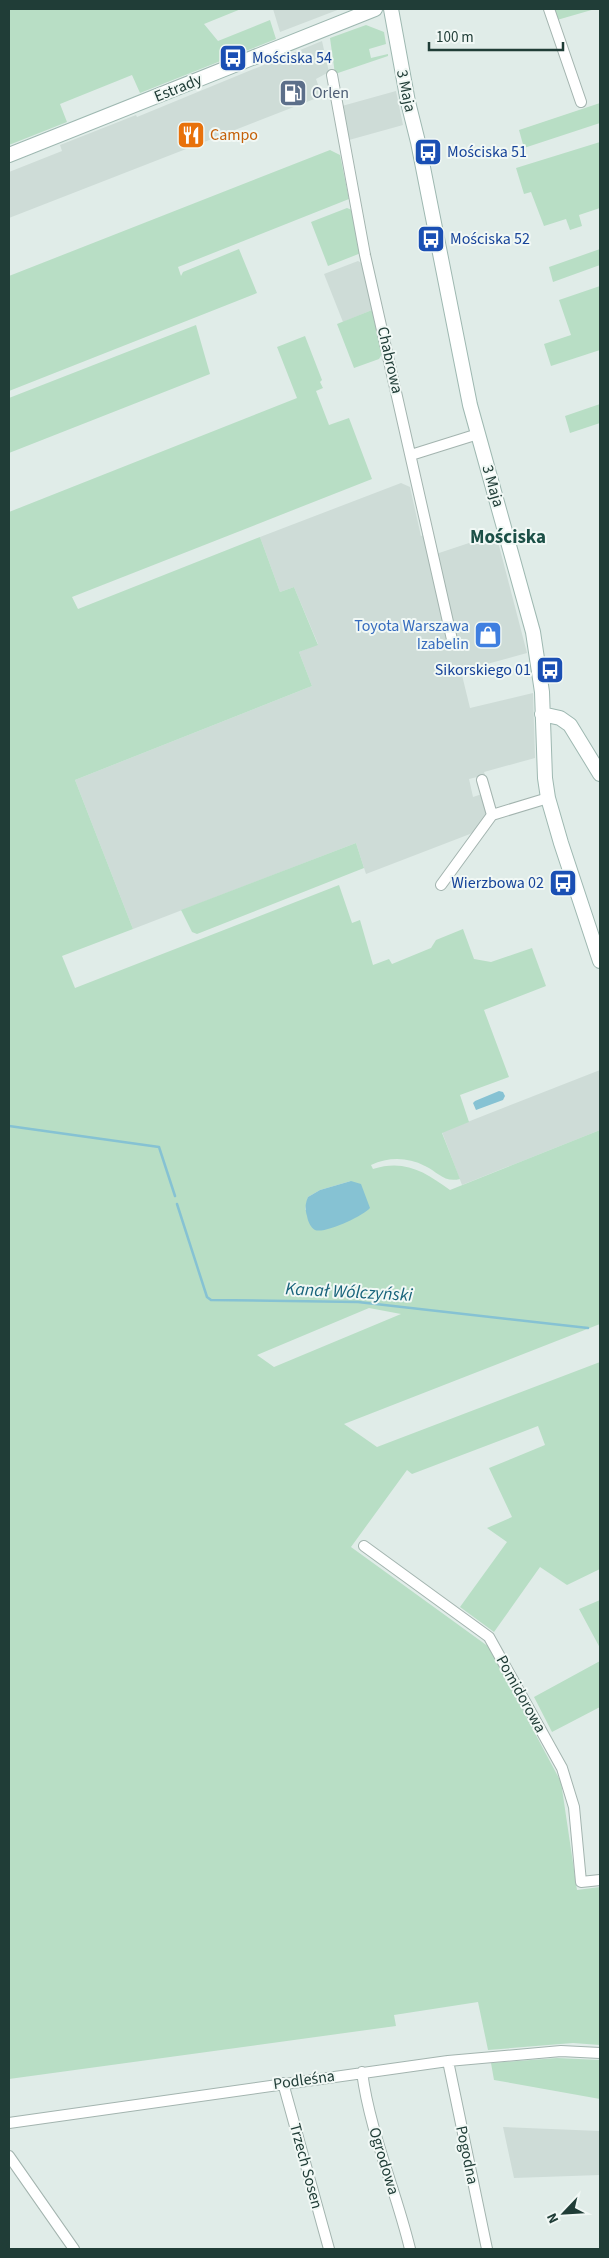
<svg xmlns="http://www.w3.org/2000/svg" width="609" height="2258" viewBox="0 0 609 2258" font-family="'Source Sans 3',sans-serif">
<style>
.built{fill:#cedcd7}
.green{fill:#b8dec5;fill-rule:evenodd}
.water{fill:#86c2d3}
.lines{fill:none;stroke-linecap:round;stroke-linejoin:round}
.stream{stroke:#86c2d3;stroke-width:2.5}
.street-casing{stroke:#a3b4af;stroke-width:12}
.secondary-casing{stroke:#9eb8b1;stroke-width:16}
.street{stroke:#fff;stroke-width:10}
.secondary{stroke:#fff;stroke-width:14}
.labels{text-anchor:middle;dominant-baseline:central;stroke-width:4;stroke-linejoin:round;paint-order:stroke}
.transit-label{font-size:16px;fill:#164399;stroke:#f1f8f5;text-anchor:start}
.street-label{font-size:16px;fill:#203d37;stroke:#f1f8f5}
.service-label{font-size:16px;fill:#4e5e75;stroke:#f1f8f5;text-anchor:start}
.food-label{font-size:16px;fill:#c56008;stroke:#f1f8f5;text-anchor:start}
.shop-label{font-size:16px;fill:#366cbe;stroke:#f1f8f5;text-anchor:end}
.water-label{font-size:18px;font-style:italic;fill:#18637b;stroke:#f1f8f5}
.quarter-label{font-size:19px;font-weight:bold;fill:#1c5047;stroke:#f1f8f5}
</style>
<rect width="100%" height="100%" fill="#e0ece8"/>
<path class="built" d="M273 9H340L280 32Z
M322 41 329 72 316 79 322 96 9 218V172L62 151 60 145 136 115 137 117Z
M396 91 403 125 349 140 342 106Z
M358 261 363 264 372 310 343 322 324 274Z
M401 483 410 487 421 536 425 535 436 554 496 534 527 653 461 671 470 708 533 693 535 758 484 772 485 775 469 779 473 797 482 794 487 817 478 828 470 834 366 874 356 843 133 929 75 780 312 686 299 652 318 644 294 587 280 592 260 537Z
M600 1070V1130L462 1185 442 1132Z
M503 2127 600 2131V2175L514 2178Z"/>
<path class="green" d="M9 9H241L204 24 218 41 270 20 276 39 140 93 132 75 60 104 67 122 9 145Z
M553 9H595L557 20Z
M366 25 384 32 386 44 369 49 371 58 388 54V56L335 74 330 38Z
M600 103V123L524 148 519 130Z
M600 142V208L579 215 582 226 570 230 566 219 544 226 531 192 524 194 516 168Z
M330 150 340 155 349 199 178 267 181 276 183 272 239 249 257 293 9 391V276Z
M347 208 352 210 361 253 328 266 311 222Z
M600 249V265L553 282 549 267Z
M600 286V350L551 366 544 344 571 335 559 300Z
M372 310 382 354 379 359 354 368 337 324Z
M196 325 210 374 9 453V398Z
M305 336 322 380 320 382 323 388 316 391 329 425 349 418 372 479 72 597 78 609 260 537 280 592 294 587 318 645 299 652 312 686 75 780 133 929 62 956 75 988 339 885 352 923 360 920 373 965 389 959 392 964 431 948 436 940 463 929 474 959 491 962 532 948 546 986 484 1010 509 1077 460 1095 469 1122 442 1133 460 1179C444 1183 438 1172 425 1166 407 1157 389 1157 371 1165L373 1169C405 1159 425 1172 450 1190L600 1130V1324L344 1424 377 1447 600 1362V1569L567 1585 540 1567 494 1632 460 1607 507 1542 487 1528 512 1517 489 1468 545 1445 538 1426 412 1474 407 1470 351 1547 489 1647 561 1782 577 1890 600 1887V2045L573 2043 488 2050 478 2002 394 2015 396 2026 9 2079V512L297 398 277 347ZM351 1181 305 1210 308 1197 320 1190ZM369 1308 401 1314 274 1367 257 1355Z
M600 404V423L570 433 565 416Z
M356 843 364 868 197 934 192 932 181 910Z
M600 1600V1648L579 1609Z
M600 1661V1707L552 1732 534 1697Z
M557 2058 600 2060V2099L494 2080 491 2063Z"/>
<path class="water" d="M499 1091 503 1092 505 1096 503 1100 476 1110 473 1103 475 1101Z
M351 1181 361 1184 370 1208C363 1216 325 1234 315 1230 310 1227 308 1221 307 1216 305 1209 305 1204 308 1197L320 1190Z"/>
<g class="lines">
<path class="stream" d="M9 1126 159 1147 175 1196
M177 1204 207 1297 211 1300 358 1302 588 1328"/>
<g class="street-casing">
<path id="street" d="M549 9 581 102
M332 75 365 255 453 644
M411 455 478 434
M482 780 492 815
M441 885 492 815 548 798
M364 1546 489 1637 562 1768 574 1807 581 1882 600 1880
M448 2061 487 2249
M362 2072C370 2133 396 2190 410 2249
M283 2083 329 2249
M9 2123 448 2061 561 2051 600 2053
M9 2156 74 2249"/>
</g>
<g class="secondary-casing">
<path id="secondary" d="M391 9 408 102 418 142 470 405 533 632 542 692 545 778 548 798 561 843 600 961
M9 155 375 9
M542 714 560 718 570 725 600 774"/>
</g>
<use href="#street" class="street"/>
<use href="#secondary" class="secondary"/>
</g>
<defs>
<g id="bus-square" transform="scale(1.4375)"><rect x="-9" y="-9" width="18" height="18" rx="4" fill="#1a4fb4" stroke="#f1f8f5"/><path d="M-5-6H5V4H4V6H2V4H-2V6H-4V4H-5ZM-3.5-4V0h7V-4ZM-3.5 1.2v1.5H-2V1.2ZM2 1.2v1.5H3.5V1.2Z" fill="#fff"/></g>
<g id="fuel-square" transform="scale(1.4375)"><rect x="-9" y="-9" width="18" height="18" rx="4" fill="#5c6f8a" stroke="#f1f8f5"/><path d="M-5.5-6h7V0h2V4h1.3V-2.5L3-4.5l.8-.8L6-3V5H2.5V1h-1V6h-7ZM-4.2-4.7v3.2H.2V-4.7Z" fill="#fff"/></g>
<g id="restaurant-square" transform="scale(1.4375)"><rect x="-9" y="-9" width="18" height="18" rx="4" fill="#e8710a" stroke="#f1f8f5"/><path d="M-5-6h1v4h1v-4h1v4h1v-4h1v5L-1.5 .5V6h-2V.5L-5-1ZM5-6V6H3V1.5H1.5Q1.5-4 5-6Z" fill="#fff"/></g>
<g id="shop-square" transform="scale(1.4375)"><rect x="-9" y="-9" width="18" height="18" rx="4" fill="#3f7fe0" stroke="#f1f8f5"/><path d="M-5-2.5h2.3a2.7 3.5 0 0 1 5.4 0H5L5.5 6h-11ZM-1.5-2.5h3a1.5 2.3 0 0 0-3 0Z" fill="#fff"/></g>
</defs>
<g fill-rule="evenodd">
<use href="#bus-square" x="233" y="58"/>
<use href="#fuel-square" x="293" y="93"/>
<use href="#restaurant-square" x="191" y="135"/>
<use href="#bus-square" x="428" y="152"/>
<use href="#bus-square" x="431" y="239"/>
<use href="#shop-square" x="488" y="635"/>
<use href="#bus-square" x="550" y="670"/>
<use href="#bus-square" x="563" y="883"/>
</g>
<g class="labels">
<g class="transit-label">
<text x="252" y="58">Mościska 54</text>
<text x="447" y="152">Mościska 51</text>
<text x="450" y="239">Mościska 52</text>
<text x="531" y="670" text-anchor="end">Sikorskiego 01</text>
<text x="544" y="883" text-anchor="end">Wierzbowa 02</text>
</g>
<g class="street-label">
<text transform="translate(178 88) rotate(-22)">Estrady</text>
<text transform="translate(406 91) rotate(78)">3 Maja</text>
<text transform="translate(390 360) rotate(77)">Chabrowa</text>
<text transform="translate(493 486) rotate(74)">3 Maja</text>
<text transform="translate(521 1694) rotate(61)">Pomidorowa</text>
<text transform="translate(304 2080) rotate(-8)">Podleśna</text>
<text transform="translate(467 2155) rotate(78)">Pogodna</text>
<text transform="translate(384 2161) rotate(73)">Ogrodowa</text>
<text transform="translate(306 2166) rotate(75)">Trzech Sosen</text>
</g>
<g class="service-label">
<text x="312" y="93">Orlen</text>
</g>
<g class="food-label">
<text x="210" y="135">Campo</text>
</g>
<g class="shop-label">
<text x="469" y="626">Toyota Warszawa<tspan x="469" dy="18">Izabelin</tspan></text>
</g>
<g class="water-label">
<text transform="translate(349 1292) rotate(3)">Kanał Wólczyński</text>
</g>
<g class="quarter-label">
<text x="508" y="537">Mościska</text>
</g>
</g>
<rect width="609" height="2258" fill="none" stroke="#203d37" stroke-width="20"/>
<g transform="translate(564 2213) rotate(245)" stroke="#f1f8f5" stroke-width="4" paint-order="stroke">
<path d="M0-4L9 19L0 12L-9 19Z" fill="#203d37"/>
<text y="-8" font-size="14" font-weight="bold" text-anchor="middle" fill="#203d37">N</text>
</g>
<path d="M429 42v8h134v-8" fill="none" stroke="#203d37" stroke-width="2.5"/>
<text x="436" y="42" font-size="15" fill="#203d37" stroke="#f1f8f5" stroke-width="4" paint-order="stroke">100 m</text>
</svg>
